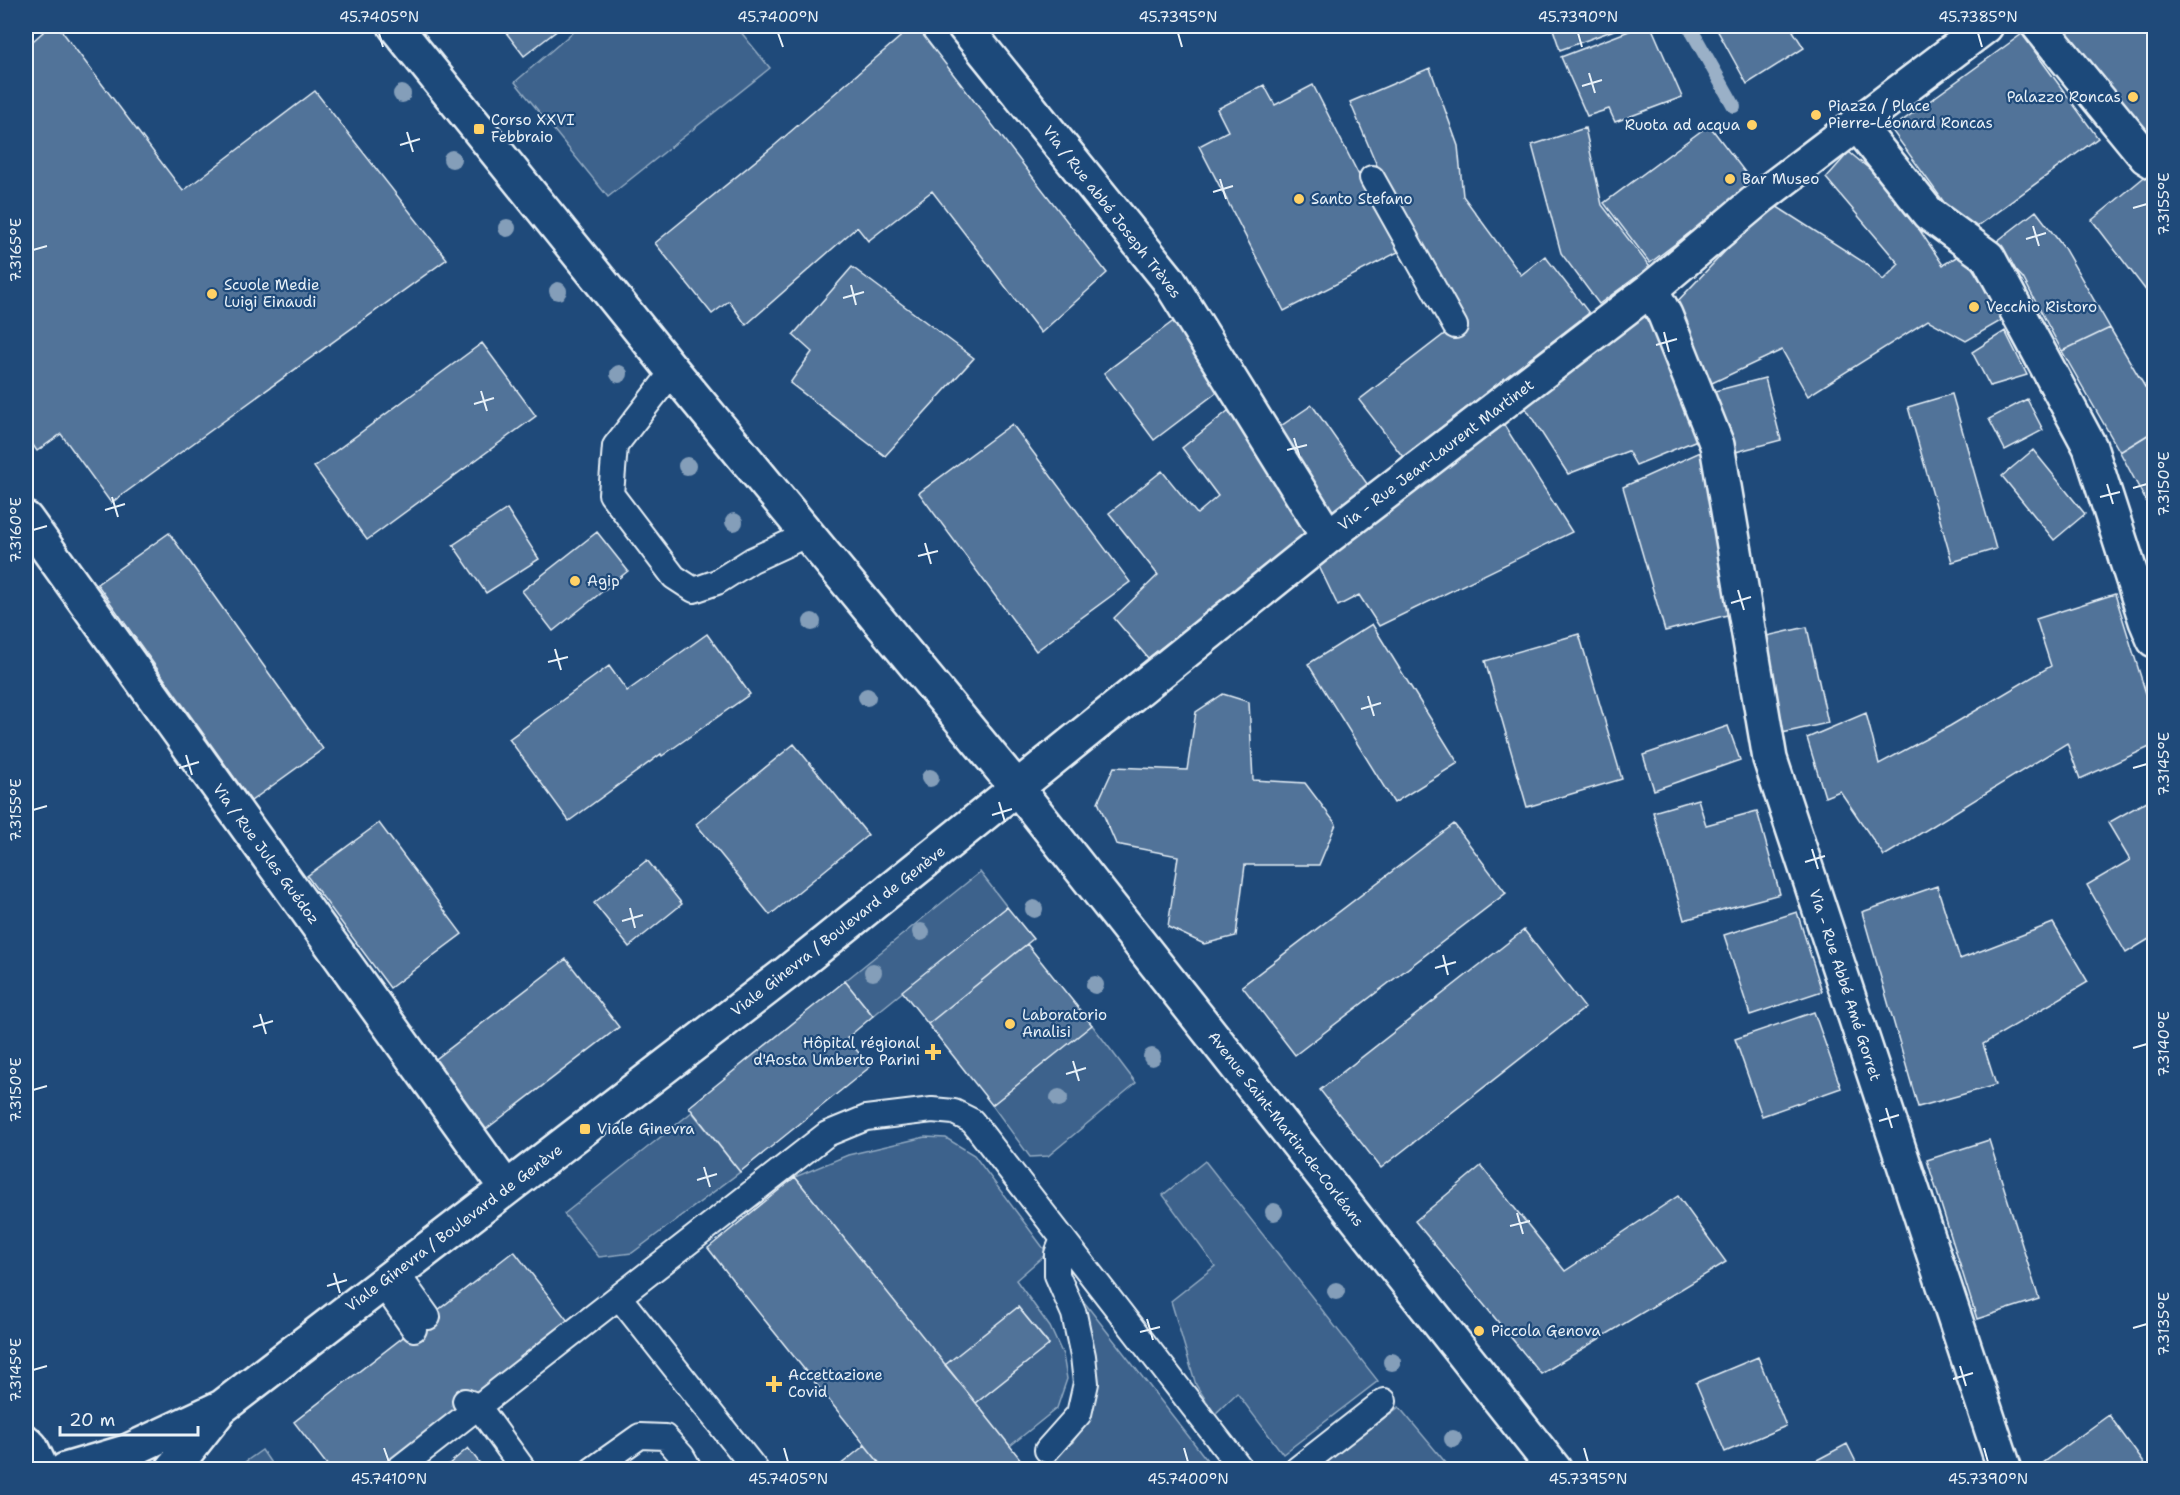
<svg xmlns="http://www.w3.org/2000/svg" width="2180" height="1495" viewBox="0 0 2180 1495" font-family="'Shantell Sans',sans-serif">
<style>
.green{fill:#3c628c;stroke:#92aac2;stroke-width:1.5}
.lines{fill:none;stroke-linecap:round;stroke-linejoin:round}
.stream{stroke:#9ab0c7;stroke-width:14}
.building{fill:#517399;stroke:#e8f1f8;stroke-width:1.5}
.lane-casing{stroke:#e8f1f8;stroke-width:28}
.street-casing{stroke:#e8f1f8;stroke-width:38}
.secondary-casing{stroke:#e8f1f8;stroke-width:38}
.primary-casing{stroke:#e8f1f8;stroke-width:38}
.lane{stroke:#1f4a7a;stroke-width:24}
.street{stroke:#1f4a7a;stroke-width:33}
.secondary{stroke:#1f4a7a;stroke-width:33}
.primary{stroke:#1f4a7a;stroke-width:33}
.tree{fill:#849eb9}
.ticks{fill:none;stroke:#e8f1f8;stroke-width:2}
.poi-dot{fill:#ffd166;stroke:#1f4a7a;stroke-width:2}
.labels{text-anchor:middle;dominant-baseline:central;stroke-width:4.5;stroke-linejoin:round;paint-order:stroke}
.poi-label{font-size:15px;fill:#e8f1f8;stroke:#1f4a7a;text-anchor:start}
.street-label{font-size:15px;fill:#e8f1f8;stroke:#1f4a7a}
.neatline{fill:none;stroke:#e8f1f8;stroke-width:2}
.ticks-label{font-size:15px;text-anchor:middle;fill:#e8f1f8}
</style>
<rect width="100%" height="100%" fill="#1f4a7a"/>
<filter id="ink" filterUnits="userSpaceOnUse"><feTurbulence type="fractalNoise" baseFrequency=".0167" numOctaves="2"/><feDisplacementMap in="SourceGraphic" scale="12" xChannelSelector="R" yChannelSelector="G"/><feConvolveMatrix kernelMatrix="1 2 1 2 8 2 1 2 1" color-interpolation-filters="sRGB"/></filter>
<g filter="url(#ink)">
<path class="green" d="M580 26H736L770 68 608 197 515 82Z
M980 872 1007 907 873 1016 845 981Z
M1092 1025 1136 1083 1048 1156 1030 1157 992 1105Z
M692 1112 740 1172 632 1253 599 1257 564 1214Z
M925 1137 946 1138 974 1155 1047 1253 1016 1280 1050 1327 1063 1355 1067 1379 1057 1408 1010 1446 976 1403 1049 1344 1018 1307 945 1365 795 1177 848 1155Z
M1205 1161 1378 1381 1283 1454 1237 1393 1215 1414 1196 1385 1171 1301 1215 1266 1163 1195Z
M1077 1293 1214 1469 1041 1470 1073 1442 1090 1416 1096 1381 1094 1347 1072 1297Z
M1399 1407 1451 1469H1318Z
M262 1450 275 1469H235Z"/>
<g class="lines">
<path class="stream" d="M1689 26 1734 106"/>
</g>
<path class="building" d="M50 26H58L183 191 315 91 447 259 111 503 61 434 37 451 26 435V47Z
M501 26H563L524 56Z
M913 26H916L1107 273 1041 333 932 191 868 241 857 227 746 325 729 301 712 314 655 243 775 145Z
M1552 26H1625L1560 50Z
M1642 26H1651L1682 97 1615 122 1609 109 1587 116 1561 57Z
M1715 26H1801L1793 31 1804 48 1747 84Z
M2057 26H2154V152Z
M2022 34 2098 138 1967 234 1891 129Z
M1430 68 1458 146 1463 196 1521 275 1545 256 1589 313 1403 457 1359 400 1465 318 1384 182 1350 102Z
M1264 85 1275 105 1313 85 1398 252 1284 311 1199 146 1228 131 1217 109Z
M1709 125 1754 184 1650 263 1604 203Z
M1585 128 1602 205 1650 267 1599 304 1561 253 1532 145Z
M1849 152 1890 186 1943 265 1963 253 2004 319 1966 341 1928 320 1808 396 1782 350 1712 383 1673 306 1771 203 1868 265 1883 280 1899 264 1826 178Z
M2154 169V301L2092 220Z
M2036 211 2064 248 2110 328 2062 351 2023 278 1992 245Z
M852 267 974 358 885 456 790 383 812 352 793 335Z
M1646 309 1702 438 1636 465 1628 451 1568 474 1523 404Z
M1175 320 1225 386 1154 440 1104 373Z
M2110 328 2154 402V431L2120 452 2062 351Z
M2005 331 2027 375 1990 386 1972 352Z
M482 343 536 416 367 540 314 467Z
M1765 378 1781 440 1728 454 1711 392Z
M1952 394 1996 549 1952 562 1908 407Z
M2027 399 2043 430 2005 450 1989 419Z
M1312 405 1370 488 1330 516 1272 432Z
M1234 406 1311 531 1148 658 1114 618 1158 575 1109 513 1162 471 1197 514 1218 496 1182 448Z
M1012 424 1130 582 1036 651 919 493Z
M1504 425 1572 532 1379 626 1359 595 1338 606 1317 562Z
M2151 433 2154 440V516L2120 452Z
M1707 449 1739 612 1665 631 1623 487Z
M2033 450 2085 514 2054 540 2002 476Z
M507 509 539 559 486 593 453 545Z
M597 532 628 571 553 631 522 591Z
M169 533 323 749 251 801 97 584Z
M2115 594 2154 719V745L2080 779 2067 743 1884 856 1840 791 1825 797 1807 738 1866 713 1879 764 1950 726 2051 666 2036 619Z
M1372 624 1458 763 1394 803 1308 664Z
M1807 627 1828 723 1782 733 1762 637Z
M707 634 750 694 662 756 661 754 569 821 509 739 609 666 627 691Z
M1579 634 1622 779 1527 807 1485 661Z
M1223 694 1249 702 1253 780 1305 783 1336 824 1319 865H1245L1236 936 1204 944 1168 927 1178 856 1116 844 1098 802 1114 767 1187 770 1196 712Z
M1728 726 1740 760 1654 790 1643 755Z
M794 744 868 835 770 915 696 824Z
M2154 797V936L2126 953 2087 885 2130 860 2108 823Z
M1698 799 1706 825 1757 811 1780 894 1684 920 1653 812Z
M379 823 462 934 390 988 307 876Z
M1454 824 1506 893 1295 1055 1242 986Z
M647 860 682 904 629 947 594 903Z
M1937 886 1960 959 2053 923 2088 982 1983 1044 1996 1085 1918 1107 1862 912Z
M1007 907 1033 939 928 1024 902 991Z
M1797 912 1822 991 1750 1015 1724 935Z
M1524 930 1585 1008 1381 1168 1320 1090Z
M1027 944 1092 1025 992 1105 928 1024Z
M566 959 619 1027 485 1130 432 1062Z
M845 981 873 1016 847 1038 870 1067 740 1172 689 1107Z
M1814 1012 1841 1088 1762 1116 1735 1039Z
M1989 1140 2039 1299 1977 1319 1927 1160Z
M1481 1166 1565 1271 1678 1196 1726 1262 1541 1374 1415 1221Z
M795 1177 976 1403 1029 1470H885L735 1283 708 1248Z
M514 1251 568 1321 378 1470H331L294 1422Z
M1018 1307 1049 1345 976 1403 945 1365Z
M1758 1357 1786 1426 1725 1452 1696 1383Z
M2109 1415 2149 1470H2041L2039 1466Z
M1847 1444 1860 1470H1799L1815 1461Z
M865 1445 885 1470H834Z
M468 1448 485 1470H442Z"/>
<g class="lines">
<g class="lane-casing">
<path id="lane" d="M1372 178 1455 326
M673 371 615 446 611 494 674 577 694 590 717 582 752 560 808 534
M396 1272 428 1317
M382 1283 414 1329
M619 1297 756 1470
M465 1401 478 1406 524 1470
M1047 1450 1079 1414 1086 1383 1083 1356 1074 1314 1057 1275V1254L1063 1239
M397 1470 827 1134 866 1118 932 1110 954 1112 972 1121 1242 1470
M592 1470 640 1436 665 1437 682 1456 690 1470
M1296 1470 1384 1401"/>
</g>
<g class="street-casing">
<path id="street" d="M964 26 1168 279 1328 537
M2039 26 2146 157 2154 162
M1856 123 1929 214 1988 257 2090 447 2146 621 2154 640
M1651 289 1665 315 1717 445 1770 759 2005 1470
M26 519 506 1188
M65 1470 126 1452 222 1407 788 972 1328 537 1651 289 1762 196 1986 26
M172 1470 217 1413"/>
</g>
<g class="secondary-casing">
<path id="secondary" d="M395 26 673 371 1017 788 1555 1470"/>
</g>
<g class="primary-casing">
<path id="primary" d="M26 1442 31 1447 42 1470"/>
</g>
<use href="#lane" class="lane"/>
<use href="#street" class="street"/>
<use href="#secondary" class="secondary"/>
<use href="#primary" class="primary"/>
</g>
<g class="tree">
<circle cx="402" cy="94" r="9"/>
<circle cx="452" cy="159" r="9"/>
<circle cx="507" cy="228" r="9"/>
<circle cx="558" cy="291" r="9"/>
<circle cx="619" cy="374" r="9"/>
<circle cx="687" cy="466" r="9"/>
<circle cx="734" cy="522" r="9"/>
<circle cx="812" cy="622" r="9"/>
<circle cx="867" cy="697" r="9"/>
<circle cx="930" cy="778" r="9"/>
<circle cx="1034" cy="909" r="9"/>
<circle cx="921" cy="932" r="9"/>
<circle cx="873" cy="972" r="9"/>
<circle cx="1095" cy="985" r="9"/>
<circle cx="1152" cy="1057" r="9"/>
<circle cx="1059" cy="1098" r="9"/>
<circle cx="1274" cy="1212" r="9"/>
<circle cx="1336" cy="1291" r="9"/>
<circle cx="1392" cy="1362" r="9"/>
<circle cx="1453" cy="1439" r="9"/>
</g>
</g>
<path class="ticks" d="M379 33 383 47M778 33 783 47M1178 33 1182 47M1578 33 1582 47M1978 33 1982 47M1589 73 1595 93M1582 86 1602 80M407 132 413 152M400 145 420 139M1220 179 1226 199M1213 192 1233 186M2133 208 2147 204M2033 226 2039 246M2026 239 2046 233M33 250 47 246M851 285 856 305M843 298 864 292M1664 332 1669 352M1656 345 1677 339M481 391 487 411M474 404 494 398M1294 438 1300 458M1287 450 1307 445M2107 484 2113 504M2133 488 2147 484M112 497 118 517M2100 497 2120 492M105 510 125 504M33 530 47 526M925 543 931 564M918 556 938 551M1738 590 1744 610M1731 603 1751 597M555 649 561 670M548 662 568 657M1368 696 1374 716M1361 709 1381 703M186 755 192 775M179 768 199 762M2133 768 2147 764M999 802 1005 822M33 810 47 806M992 815 1012 809M1812 849 1818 869M1805 862 1825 856M630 908 635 928M622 921 643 915M1443 955 1448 975M1435 968 1456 962M260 1014 266 1034M253 1027 273 1021M2133 1048 2147 1044M1073 1061 1079 1081M1066 1074 1086 1068M33 1090 47 1086M1886 1108 1892 1128M1879 1121 1899 1115M704 1167 710 1187M697 1180 717 1174M1517 1213 1523 1234M1510 1226 1530 1221M334 1273 340 1293M327 1286 347 1280M1147 1319 1153 1340M2133 1328 2147 1324M1140 1332 1160 1327M1960 1366 1966 1386M33 1370 47 1366M1953 1379 1973 1373M384 1448 389 1462M784 1448 788 1462M1184 1448 1188 1462M1584 1448 1588 1462M1984 1448 1988 1462"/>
<g class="poi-dot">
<circle cx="2133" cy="97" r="6"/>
<circle cx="1816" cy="115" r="6"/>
<circle cx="1752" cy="125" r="6"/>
<rect x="473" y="123" width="12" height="12" rx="3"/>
<circle cx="1730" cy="179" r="6"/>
<circle cx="1299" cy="199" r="6"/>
<circle cx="212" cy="294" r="6"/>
<circle cx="1974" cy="307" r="6"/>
<circle cx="575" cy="581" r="6"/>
<circle cx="1010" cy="1024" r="6"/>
<path d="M930 1043h6v6h6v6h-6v6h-6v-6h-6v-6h6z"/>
<rect x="579" y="1123" width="12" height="12" rx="3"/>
<circle cx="1479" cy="1331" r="6"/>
<path d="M771 1375h6v6h6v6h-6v6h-6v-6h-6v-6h6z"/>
</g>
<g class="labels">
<g class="poi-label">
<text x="2121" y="97" text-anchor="end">Palazzo Roncas</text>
<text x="1828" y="106">Piazza / Place<tspan x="1828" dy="17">Pierre-Léonard Roncas</tspan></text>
<text x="491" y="120">Corso XXVI<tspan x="491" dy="17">Febbraio</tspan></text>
<text x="1740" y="125" text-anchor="end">Ruota ad acqua</text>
<text x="1742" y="179">Bar Museo</text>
<text x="1311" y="199">Santo Stefano</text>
<text x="224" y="285">Scuole Medie<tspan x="224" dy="17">Luigi Einaudi</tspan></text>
<text x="1986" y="307">Vecchio Ristoro</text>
<text x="587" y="581">Agip</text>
<text x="1022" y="1015">Laboratorio<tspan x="1022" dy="17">Analisi</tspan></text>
<text x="920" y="1043" text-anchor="end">Hôpital régional<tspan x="920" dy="17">d'Aosta Umberto Parini</tspan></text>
<text x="597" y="1129">Viale Ginevra</text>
<text x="1491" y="1331">Piccola Genova</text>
<text x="788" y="1375">Accettazione<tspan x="788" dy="17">Covid</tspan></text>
</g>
<g class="street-label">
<text transform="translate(1112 212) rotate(52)">Via / Rue abbé Joseph Trèves</text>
<text transform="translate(1436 455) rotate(-37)">Via - Rue Jean-Laurent Martinet</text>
<text transform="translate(266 854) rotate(54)">Via / Rue Jules Guédoz</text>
<text transform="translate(838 931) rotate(-38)">Viale Ginevra / Boulevard de Genève</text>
<text transform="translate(1845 985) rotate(72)">Via - Rue Abbé Amé Gorret</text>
<text transform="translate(1286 1129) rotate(52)">Avenue Saint-Martin-de-Corléans</text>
<text transform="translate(454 1228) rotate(-37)">Viale Ginevra / Boulevard de Genève</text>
</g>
</g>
<rect width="2180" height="1495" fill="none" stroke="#1f4a7a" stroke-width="66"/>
<path d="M60 1426v9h138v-9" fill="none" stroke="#e8f1f8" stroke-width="3"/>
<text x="69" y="1426" font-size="18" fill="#e8f1f8" stroke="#1f4a7a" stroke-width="4.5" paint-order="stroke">20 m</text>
<rect x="33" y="33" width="2114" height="1429" class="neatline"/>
<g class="ticks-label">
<text x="379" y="22">45.7405°N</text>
<text x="778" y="22">45.7400°N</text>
<text x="1178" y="22">45.7395°N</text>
<text x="1578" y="22">45.7390°N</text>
<text x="1978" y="22">45.7385°N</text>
<text transform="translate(2164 204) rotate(-90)" y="5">7.3155°E</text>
<text transform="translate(16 250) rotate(-90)" y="5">7.3165°E</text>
<text transform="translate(2164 484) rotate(-90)" y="5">7.3150°E</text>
<text transform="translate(16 530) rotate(-90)" y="5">7.3160°E</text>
<text transform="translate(2164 764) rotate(-90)" y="5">7.3145°E</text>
<text transform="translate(16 810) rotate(-90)" y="5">7.3155°E</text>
<text transform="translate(2164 1044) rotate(-90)" y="5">7.3140°E</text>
<text transform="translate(16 1090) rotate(-90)" y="5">7.3150°E</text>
<text transform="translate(2164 1324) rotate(-90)" y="5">7.3135°E</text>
<text transform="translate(16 1370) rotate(-90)" y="5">7.3145°E</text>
<text x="389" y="1484">45.7410°N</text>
<text x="788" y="1484">45.7405°N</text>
<text x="1188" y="1484">45.7400°N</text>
<text x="1588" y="1484">45.7395°N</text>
<text x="1988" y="1484">45.7390°N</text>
</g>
</svg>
